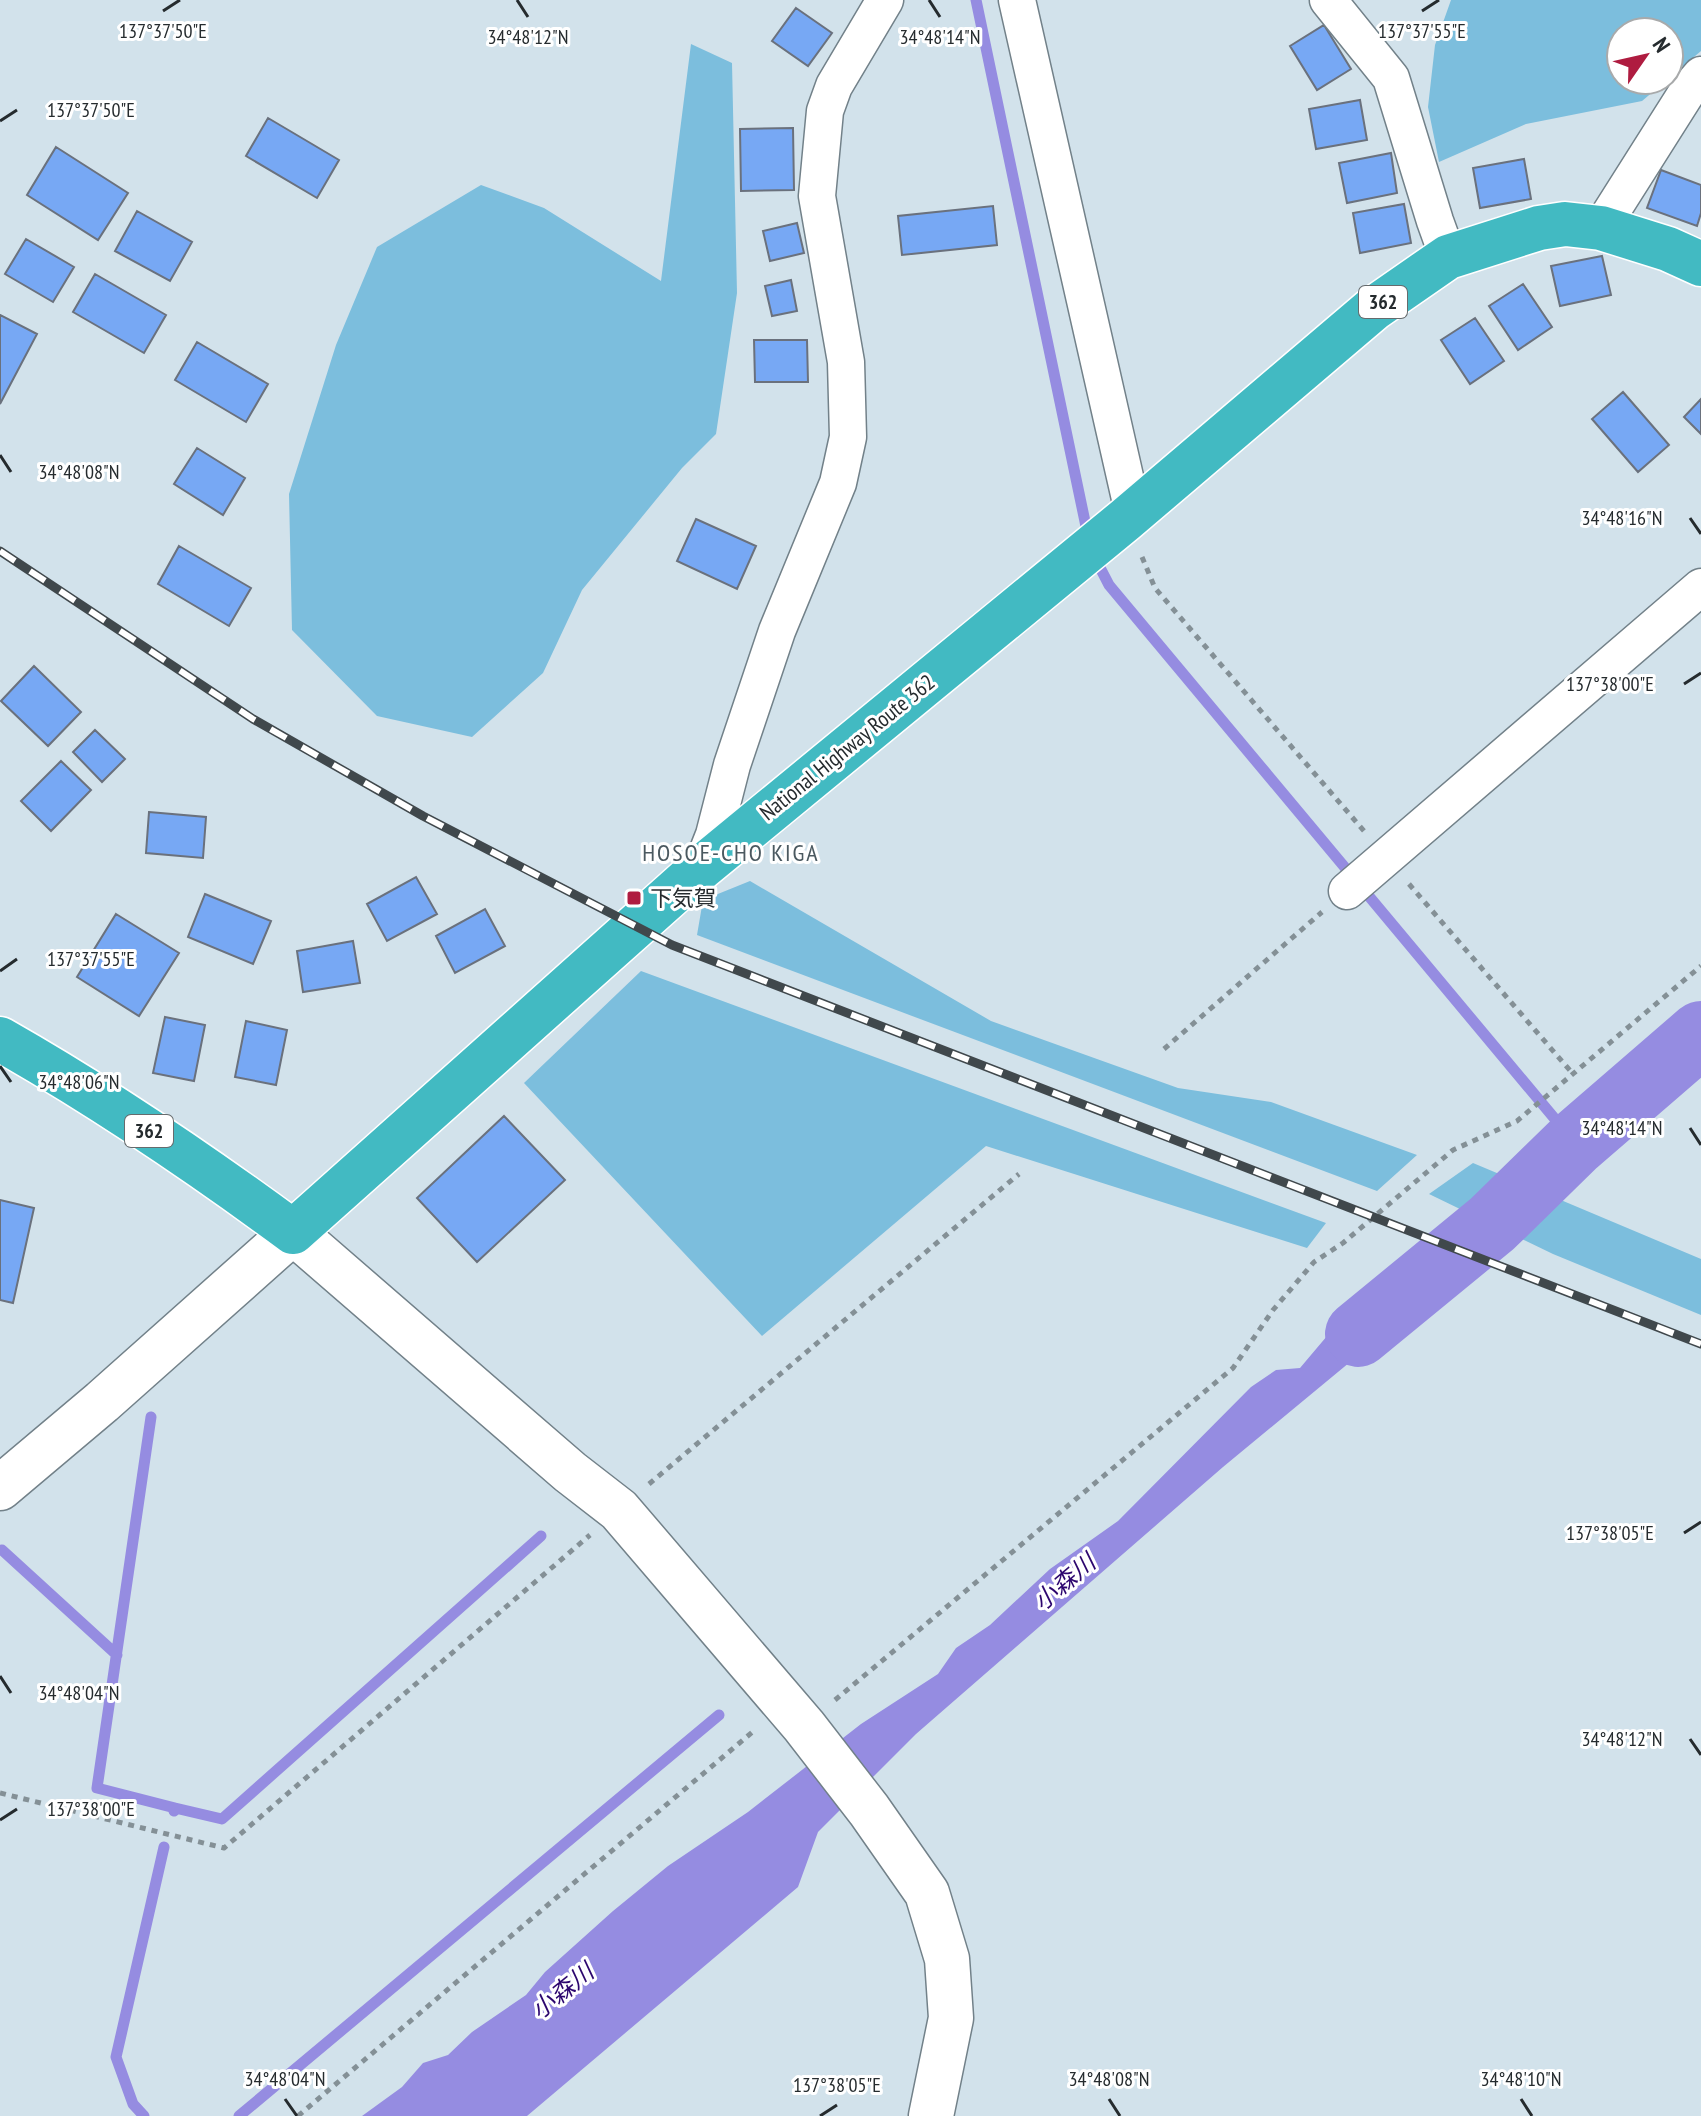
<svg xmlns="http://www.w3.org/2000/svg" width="1701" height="2116" viewBox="0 0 1701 2116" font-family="'PT Sans Narrow','Noto Sans JP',sans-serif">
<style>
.green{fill:#7cbedd}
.water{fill:#958ce1}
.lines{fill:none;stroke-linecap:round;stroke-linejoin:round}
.stream{stroke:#958ce1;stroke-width:11}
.river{stroke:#958ce1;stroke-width:66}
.building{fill:#77a8f4;stroke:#6a717d;stroke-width:2}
.minor-casing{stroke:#728189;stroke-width:39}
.tertiary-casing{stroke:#728189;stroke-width:47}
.trunk-casing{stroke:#fff;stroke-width:47}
.path{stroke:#849096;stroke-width:5;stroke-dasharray:6 6;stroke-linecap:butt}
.minor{stroke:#fff;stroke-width:36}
.tertiary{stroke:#fff;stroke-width:44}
.trunk{stroke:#42bac2;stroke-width:44}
.rail-casing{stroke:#40484c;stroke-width:9}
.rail{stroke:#fff;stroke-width:6;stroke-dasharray:18;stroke-linecap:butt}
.ticks{fill:none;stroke:#252b2e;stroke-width:3}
.poi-dot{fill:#af1c40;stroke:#fff;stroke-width:3}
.labels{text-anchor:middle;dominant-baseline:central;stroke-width:6;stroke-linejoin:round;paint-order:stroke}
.shield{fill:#fff;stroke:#666b6d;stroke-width:2}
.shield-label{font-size:20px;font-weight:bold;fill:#252b2e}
.street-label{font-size:22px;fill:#252b2e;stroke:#fff}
.poi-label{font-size:22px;fill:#252b2e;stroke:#fff;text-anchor:start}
.neighbourhood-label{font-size:24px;letter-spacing:2px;fill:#4b5960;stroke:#fff}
.water-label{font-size:24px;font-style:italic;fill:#2c066e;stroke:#fff}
.ticks-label{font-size:20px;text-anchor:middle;fill:#252b2e;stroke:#fff;stroke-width:6;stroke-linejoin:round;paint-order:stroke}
</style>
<rect width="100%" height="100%" fill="#d2e2eb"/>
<path class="green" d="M1451 0H1701V51L1669 78V32H1621V80H1667L1642 101 1526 124 1439 162 1428 107 1435 45Z
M691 44 732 63 737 293 716 434 682 468 582 590 543 673 472 737 377 716 292 630 289 494 336 345 377 247 481 185 544 208 661 281Z
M750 881 991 1021 1178 1088 1271 1102 1417 1155 1377 1191 697 935 703 900Z
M641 971 1326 1223 1307 1248 986 1146 762 1336 524 1083Z
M1473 1163 1701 1259V1315L1553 1254 1429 1194Z"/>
<path class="water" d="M1429 1264 1425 1300 1223 1467 916 1734 818 1832 798 1887 527 2116H362L402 2087 423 2063 448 2055 472 2032 526 1995 545 1972 613 1911 668 1866 748 1812 861 1724 938 1674 956 1648 990 1625 1050 1569 1118 1521 1251 1387 1276 1370 1300 1368 1360 1297 1392 1279Z"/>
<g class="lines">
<path class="stream" d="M976 0 1088 536
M1094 556 1109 585 1575 1143
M151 1417 97 1788 175 1808
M2 1550 117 1655
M174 1811 175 1808 222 1819 541 1536
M144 2116 133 2104 116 2057 164 1847
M239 2116 719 1715"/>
<path class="river" d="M1358 1334 1492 1224 1575 1143 1701 1034"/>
</g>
<path class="building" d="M796 8 832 33 808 66 772 41Z
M1324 25 1351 69 1317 90 1290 46Z
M1360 100 1367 140 1316 149 1309 109Z
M268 118 339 160 317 198 246 156Z
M793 128 794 190 741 191 740 129Z
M56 147 128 193 98 240 27 195Z
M1391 153 1397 193 1347 203 1339 163Z
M1524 159 1531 199 1480 208 1473 168Z
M1661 170 1701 185V213L1697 226 1647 208Z
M1404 204 1411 243 1360 253 1353 213Z
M993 206 997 245 902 255 898 216Z
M137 211 192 242 170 281 115 251Z
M797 223 804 253 770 261 763 231Z
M26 239 74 267 53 302 5 274Z
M1602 256 1611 295 1560 306 1551 266Z
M95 274 166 315 144 353 73 312Z
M791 280 797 311 772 316 765 286Z
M1523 284 1552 327 1518 350 1489 306Z
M0 315 37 334 0 404Z
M1475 318 1504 361 1470 384 1441 340Z
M754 340H807L808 382H755Z
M197 342 268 384 246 422 175 380Z
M1623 392 1669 445 1638 472 1592 419Z
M1701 399V434L1684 417Z
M197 448 245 478 223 515 174 484Z
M696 519 756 546 737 589 677 561Z
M179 546 251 588 229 626 158 584Z
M34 666 81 712 48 746 1 701Z
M95 730 125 759 102 782 73 752Z
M61 761 91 790 51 831 21 801Z
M149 812 206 817 203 858 146 853Z
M416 877 437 914 387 941 367 904Z
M205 894 271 921 253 964 188 937Z
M485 909 505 946 455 973 436 936Z
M116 914 179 953 139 1016 77 977Z
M353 941 360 983 303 992 297 951Z
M165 1017 205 1025 194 1081 153 1073Z
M246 1021 287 1030 276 1085 235 1077Z
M504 1116 565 1180 477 1262 417 1198Z
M0 1200 34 1208 13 1303 0 1300Z"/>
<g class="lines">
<g class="minor-casing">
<path id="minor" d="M1017 0 1133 512
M1328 0 1391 78 1435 221 1448 257
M1601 228 1689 89 1701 75
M701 868 714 835 732 765 777 631 838 483 848 437 846 362 817 196 825 111 834 86 885 0
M1347 891 1701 587"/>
</g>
<g class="tertiary-casing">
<path id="tertiary" d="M0 1488 102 1402 293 1232 570 1472 619 1510 804 1726 869 1810 927 1893 947 1959 951 2018 931 2116"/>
</g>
<g class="trunk-casing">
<path id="trunk" d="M0 1039C102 1097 198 1162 293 1232L701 868 1125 520 1373 309 1448 257 1539 228 1565 224 1601 228 1668 249 1701 264"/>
</g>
<path class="path" d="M1142 557 1155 588 1364 831
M1409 884 1573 1074
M1164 1049 1322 912
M649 1484 1019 1174
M835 1700 1233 1368 1273 1310 1314 1262 1343 1243 1453 1150 1517 1121 1701 966
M0 1793 224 1848 590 1535
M298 2116 756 1729"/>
<use href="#minor" class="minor"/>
<use href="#tertiary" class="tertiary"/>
<use href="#trunk" class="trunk"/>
<g class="rail-casing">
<path id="rail" d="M0 551 253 719 423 816 672 945 1701 1344"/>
</g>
<use href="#rail" class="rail"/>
</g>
<path class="ticks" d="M517 0 528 17M929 0 940 17M163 11 180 0M1422 11 1439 0M0 121 17 110M0 455 11 472M1690 518 1701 534M1684 684 1701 673M0 971 17 959M0 1066 11 1082M1690 1128 1701 1145M1684 1533 1701 1522M0 1676 11 1693M1690 1739 1701 1755M0 1820 17 1809M285 2099 297 2116M1109 2099 1120 2116M1521 2099 1532 2116M820 2116 837 2105"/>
<rect class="poi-dot" x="626" y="890" width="16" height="16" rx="4"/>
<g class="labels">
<g class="shield">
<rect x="1359" y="286" width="48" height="32" rx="6"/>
<rect x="125" y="1115" width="48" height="32" rx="6"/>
</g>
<g class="shield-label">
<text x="1383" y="302">362</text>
<text x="149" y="1131">362</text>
</g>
<g class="street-label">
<text transform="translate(847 747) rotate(-39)">National Highway Route 362</text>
</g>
<g class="poi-label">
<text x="650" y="898">下気賀</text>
</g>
<g class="neighbourhood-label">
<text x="731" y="852">HOSOE-CHO KIGA</text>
</g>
<g class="water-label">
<text transform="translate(1064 1582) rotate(-40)">小森川</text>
<text transform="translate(562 1991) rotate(-39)">小森川</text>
</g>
</g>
<g class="ticks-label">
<text x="163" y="38">137°37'50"E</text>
<text x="1422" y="38">137°37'55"E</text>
<text x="528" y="44">34°48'12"N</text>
<text x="940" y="44">34°48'14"N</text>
<text x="91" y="117">137°37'50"E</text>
<text x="79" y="479">34°48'08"N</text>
<text x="1622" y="525">34°48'16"N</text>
<text x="1610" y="691">137°38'00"E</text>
<text x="91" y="966">137°37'55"E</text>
<text x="79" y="1089">34°48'06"N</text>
<text x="1622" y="1135">34°48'14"N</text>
<text x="1610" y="1540">137°38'05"E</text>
<text x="79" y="1700">34°48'04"N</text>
<text x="1622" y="1746">34°48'12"N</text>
<text x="91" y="1816">137°38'00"E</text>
<text x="285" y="2086">34°48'04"N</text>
<text x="1109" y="2086">34°48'08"N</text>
<text x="1521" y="2086">34°48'10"N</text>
<text x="837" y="2092">137°38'05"E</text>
</g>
<g transform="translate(1645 56) rotate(56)"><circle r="38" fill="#ffffff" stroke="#a8aaab" stroke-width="2"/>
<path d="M0-6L14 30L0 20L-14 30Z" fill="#af1c40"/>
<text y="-12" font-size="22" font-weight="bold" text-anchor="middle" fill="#252b2e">N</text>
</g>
</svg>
